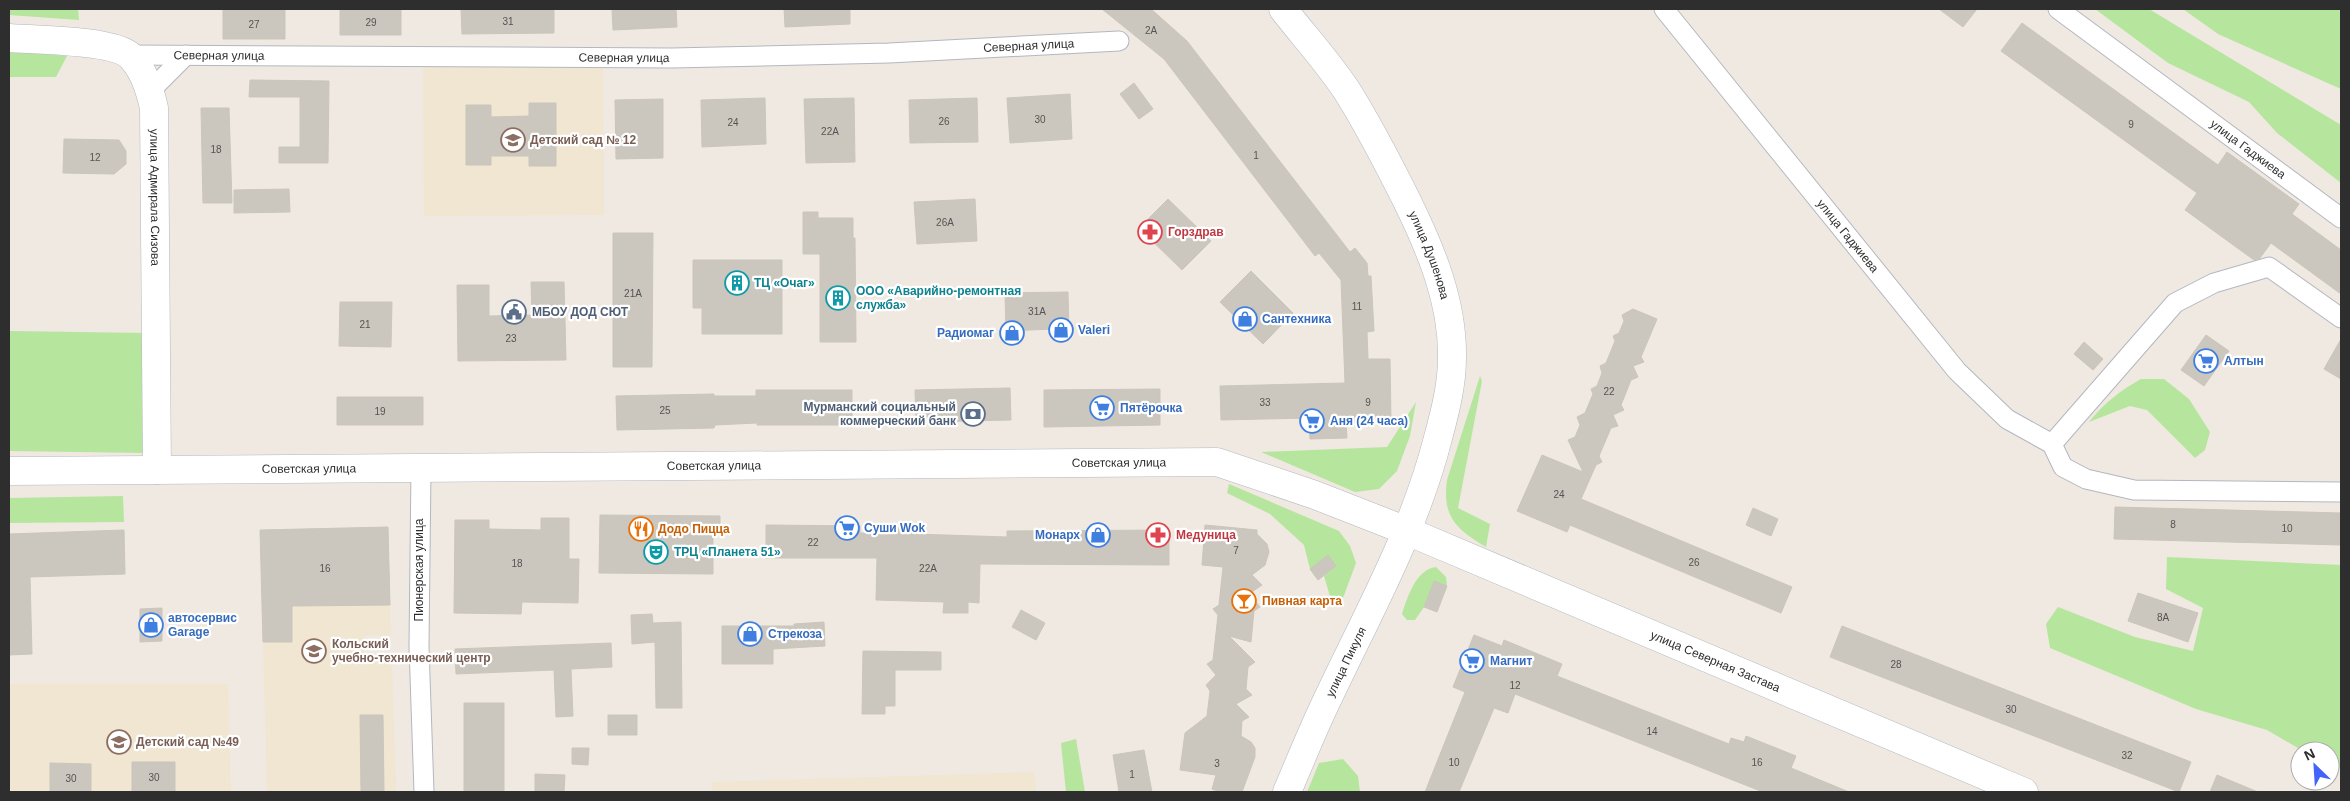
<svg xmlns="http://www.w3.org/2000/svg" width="2350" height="801" viewBox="0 0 2350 801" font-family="Arial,sans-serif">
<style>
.education{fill:#f0e6d1}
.green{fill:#b6e59e}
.building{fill:#cbc7bf;stroke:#cbc5ba}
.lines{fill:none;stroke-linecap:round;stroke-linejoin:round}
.street-casing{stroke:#b4b7c1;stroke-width:21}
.secondary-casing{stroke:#b4b7c1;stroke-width:29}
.street{stroke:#fff;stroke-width:19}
.secondary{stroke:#fff;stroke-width:28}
.labels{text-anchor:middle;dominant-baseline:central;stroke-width:4.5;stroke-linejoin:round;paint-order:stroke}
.number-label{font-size:10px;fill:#555452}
.street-label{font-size:12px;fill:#2e2e2e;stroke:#fff}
.education-label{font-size:12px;font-weight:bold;fill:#785e54;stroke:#fff;text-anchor:start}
.health-label{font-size:12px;font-weight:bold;fill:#be3a42;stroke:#fff;text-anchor:start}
.culture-label{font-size:12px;font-weight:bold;fill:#0d838f;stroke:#fff;text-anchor:start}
.service-label{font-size:12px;font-weight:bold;fill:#4e5e75;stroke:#fff;text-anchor:start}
.shop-label{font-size:12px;font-weight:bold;fill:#366cbe;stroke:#fff;text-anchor:start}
.food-label{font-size:12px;font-weight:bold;fill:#c56008;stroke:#fff;text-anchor:start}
</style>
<rect width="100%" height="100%" fill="#efe9e1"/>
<path class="education" d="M603 65 604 215 424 216 423 66Z
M388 527 391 635 364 636V661H392L396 792H267L260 530Z
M9 684H228L231 792H9Z
M1034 772 1036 792H712V782Z"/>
<path class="green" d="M9 9H78L79 20 9 15Z
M2095 9H2149L2341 125V183L2277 133 2249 102 2168 63Z
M2183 9H2341V89L2218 34Z
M9 51 67 56 56 77H9Z
M9 331 148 333 146 453 9 451Z
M1480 376 1482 381 1458 508 1490 524 1486 547C1456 529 1442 517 1447 480Z
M2141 379H2164L2189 399 2210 432 2205 450 2195 458 2147 410 2130 406 2089 422C2104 403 2120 391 2141 379Z
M1416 402 1410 436 1397 471 1379 489 1355 492 1261 452 1387 447Z
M1229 484 1339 531 1350 546 1356 563 1340 606 1332 603 1324 576 1336 566 1328 556 1310 569 1304 545 1270 514 1227 493Z
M123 496 124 522 9 523V498Z
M2167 557 2341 565V768L2330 765V751H2303L2267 730 2196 709 2050 648 2046 624 2058 607 2135 637 2193 651 2203 608 2166 589Z
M1436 567 1446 577 1447 586 1434 581 1424 607 1415 620H1407L1402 614C1407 598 1416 569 1436 567Z
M1076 739 1085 792H1066L1061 743Z
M1343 759 1358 776 1360 792H1307L1319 763Z"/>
<path class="building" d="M223 9H285V39H223Z
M340 9H401V35H340Z
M461 9H554V33L462 34Z
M612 9H676L677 27 613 30Z
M784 9H850V24L785 27Z
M1102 9H1151L1187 41 1350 252 1355 248 1367 263 1368 276H1371L1374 331 1367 332 1368 359H1390L1391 421 1346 422 1347 438 1310 439 1309 418 1221 420 1220 386 1345 383 1341 280 1319 253 1315 256 1164 59Z
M1939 9H1977L1963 27Z
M2022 23 2218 165 2227 152 2299 204 2292 214 2341 250V294L2271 243 2260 258 2254 260 2185 210 2197 193 2001 51Z
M250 80 329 81 328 163H279V147H300V97H249Z
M1134 83 1153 109 1139 119 1120 94Z
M1070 94 1072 139 1010 143 1007 98Z
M765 98 766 144 702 147 701 100Z
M854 98 855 162 806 163 804 99Z
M977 98 978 142 910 143 909 100Z
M663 99V158L616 159 615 100Z
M529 103H556V166H529V156H491V165H466V105H491V117L529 116Z
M201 108H229L232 203H203Z
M64 139 119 140 126 151V164L114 174 63 173Z
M289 189 290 212 234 213V190Z
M975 199 977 241 917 244 914 202Z
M1168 199 1211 241 1182 270 1139 228Z
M803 212H818V218H853V238H855L856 342H820V254H803Z
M613 233H653L652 367H613Z
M693 260H782V334H702V308H693Z
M1251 271 1293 313 1263 344 1220 302Z
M531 282H564L566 360 458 361 457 285H489V316L532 315Z
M1068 292 1069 335 1054 336V329L1006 331 1005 293Z
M340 302H392L391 347 339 346Z
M1633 309 1657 319 1641 357 1644 362 1633 366 1638 377 1631 380 1621 405 1624 410 1613 415 1618 426 1611 428 1599 456 1602 462 1596 465 1581 499 1792 587 1781 613 1570 525 1567 532 1517 511 1542 455 1583 472 1568 440 1575 437 1580 425 1577 417 1585 413 1593 394 1591 389 1597 386 1602 373 1600 366 1606 363 1615 341 1613 336 1619 333 1624 321 1622 315Z
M2206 335 2229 351 2204 386 2181 370Z
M2341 339V379L2324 369Z
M2084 342 2103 359 2093 370 2074 354Z
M1010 388 1011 420 916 422 915 390Z
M1160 389V425L1044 427V390Z
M756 390H852V425H757V423L715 425 714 428 617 430 616 396 714 394V396H756Z
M337 397H423V425H337Z
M2115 507 2341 513V545L2114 539Z
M1753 508 1778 519 1771 536 1746 525Z
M600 515 720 516V532H713V574L599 573Z
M541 518H569V559H579L578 603 522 602 521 614 454 613 455 520H489V529L541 530Z
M766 525 860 526V533L893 534V528H915V534L1007 537V531L1169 530V565L980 564 979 603 968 602V613H943L944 602 876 600 877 558H766Z
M1205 525 1257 530V534L1267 544 1269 552 1265 565 1252 575 1262 585 1249 594 1260 607 1254 611 1251 642 1229 636 1255 662 1248 667 1246 689 1252 695 1236 704 1249 717 1242 721 1241 736 1251 742 1255 748V757L1242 792H1220L1212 789 1216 775 1180 770 1185 733 1207 716 1210 691 1206 685 1216 675 1207 664 1213 660 1218 615 1213 609 1219 605 1223 567 1202 565Z
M388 527 390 605 292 606V642H263L260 530Z
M124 530 125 574 30 577 32 654 9 655V534Z
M1328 555 1336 566 1318 580 1310 569Z
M1434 581 1447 586 1437 612 1424 607Z
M2138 593 2198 613 2188 642 2128 621Z
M162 608V641L140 642V609Z
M1021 610 1045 623 1036 640 1012 627Z
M652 614 653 623 681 622 682 708H656L655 642 632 644 631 615Z
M824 622 825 646 773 649V664H722V626H794V624Z
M1842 626 2191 762 2179 792 1830 657Z
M1474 635 1502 646 1504 640 1562 664 1557 676 1729 744 1731 738 1744 742 1746 736 1796 756 1791 768 1849 792H1763L1515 694 1508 713 1494 708 1459 792H1425L1465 692 1453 687Z
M611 643 612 667 571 669 573 716 556 717 554 670 456 674 455 649Z
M863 651 941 652V670H895V706H885V714H862Z
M464 703H504V792H464Z
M360 715H383L384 792H361Z
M608 715H637V735H608Z
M572 748H589L588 765 572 764Z
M1144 750 1152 792H1119L1113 755Z
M132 762H175V792H132Z
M50 763 91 764V792H50Z
M535 774 565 775 564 792H535Z
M2217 775 2258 792H2210Z"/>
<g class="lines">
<g class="street-casing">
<g id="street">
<path id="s1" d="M1664 9 1957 371 2007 419 2052 444 2063 467 2086 479 2134 490 2341 492"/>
<path id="s2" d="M2058 9 2341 218"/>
<path id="s3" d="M129 55 672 58 889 53 1119 41"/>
<path d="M150 91 186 55"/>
<path d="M2052 444 2175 303 2214 283 2269 267 2341 318"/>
<path d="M421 468 419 647 424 792"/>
</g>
</g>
<g class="secondary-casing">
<g id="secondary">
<path id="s4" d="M1283 9C1304 36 1328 62 1347 91 1369 126 1388 163 1407 201 1431 250 1453 302 1452 358 1452 385 1445 412 1438 438 1413 536 1363 622 1321 713 1309 739 1298 766 1287 792"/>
<path id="s5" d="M9 38C34 40 114 40 130 56 143 68 150 90 154 108L157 470"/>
<path id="s6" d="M9 471 1217 462 1315 495 1407 531 2024 792"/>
</g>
</g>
<use href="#street" class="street"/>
<use href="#secondary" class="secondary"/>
</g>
<defs>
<g id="school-ring" transform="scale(1.25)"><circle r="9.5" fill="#fff" stroke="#8d6e63" stroke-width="1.5"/><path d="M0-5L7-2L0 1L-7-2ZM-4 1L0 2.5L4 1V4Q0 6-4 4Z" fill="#8d6e63"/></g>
<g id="pharmacy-ring" transform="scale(1.25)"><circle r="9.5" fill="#fff" stroke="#e0444e" stroke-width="1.5"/><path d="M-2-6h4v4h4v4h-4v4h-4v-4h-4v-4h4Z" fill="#e0444e"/></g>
<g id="building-ring" transform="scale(1.25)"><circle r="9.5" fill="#fff" stroke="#0f9aa8" stroke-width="1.5"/><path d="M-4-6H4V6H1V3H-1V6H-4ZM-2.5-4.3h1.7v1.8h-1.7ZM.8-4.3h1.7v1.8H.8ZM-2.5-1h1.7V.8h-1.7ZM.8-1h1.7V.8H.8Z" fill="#0f9aa8"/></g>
<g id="civic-ring" transform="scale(1.25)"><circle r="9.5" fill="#fff" stroke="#5c6f8a" stroke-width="1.5"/><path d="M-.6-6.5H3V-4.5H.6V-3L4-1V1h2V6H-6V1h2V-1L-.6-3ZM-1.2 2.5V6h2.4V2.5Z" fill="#5c6f8a"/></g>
<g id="shop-ring" transform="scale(1.25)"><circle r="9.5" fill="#fff" stroke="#3f7fe0" stroke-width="1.5"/><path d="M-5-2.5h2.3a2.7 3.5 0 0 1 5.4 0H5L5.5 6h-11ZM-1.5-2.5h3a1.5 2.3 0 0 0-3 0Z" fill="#3f7fe0"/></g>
<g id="supermarket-ring" transform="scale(1.25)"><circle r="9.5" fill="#fff" stroke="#3f7fe0" stroke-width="1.5"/><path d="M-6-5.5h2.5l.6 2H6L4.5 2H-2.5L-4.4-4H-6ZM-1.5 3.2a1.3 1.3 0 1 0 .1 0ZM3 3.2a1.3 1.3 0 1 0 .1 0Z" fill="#3f7fe0"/></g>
<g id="bank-ring" transform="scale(1.25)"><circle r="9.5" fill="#fff" stroke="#5c6f8a" stroke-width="1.5"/><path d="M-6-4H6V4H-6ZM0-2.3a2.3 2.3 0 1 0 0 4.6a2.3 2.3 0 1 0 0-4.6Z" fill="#5c6f8a"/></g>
<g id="restaurant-ring" transform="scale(1.25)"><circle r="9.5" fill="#fff" stroke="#e8710a" stroke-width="1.5"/><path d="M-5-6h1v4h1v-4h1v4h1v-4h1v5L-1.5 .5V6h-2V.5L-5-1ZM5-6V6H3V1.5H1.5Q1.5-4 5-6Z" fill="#e8710a"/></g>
<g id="theatre-ring" transform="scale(1.25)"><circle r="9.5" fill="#fff" stroke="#0f9aa8" stroke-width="1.5"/><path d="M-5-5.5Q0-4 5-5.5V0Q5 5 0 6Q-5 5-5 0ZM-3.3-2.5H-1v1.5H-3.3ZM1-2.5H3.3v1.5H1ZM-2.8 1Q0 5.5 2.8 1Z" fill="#0f9aa8"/></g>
<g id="bar-ring" transform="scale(1.25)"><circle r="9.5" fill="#fff" stroke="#e8710a" stroke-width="1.5"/><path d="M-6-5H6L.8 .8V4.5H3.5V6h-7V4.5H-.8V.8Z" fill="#e8710a"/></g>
<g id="university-ring" transform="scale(1.25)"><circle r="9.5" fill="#fff" stroke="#8d6e63" stroke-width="1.5"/><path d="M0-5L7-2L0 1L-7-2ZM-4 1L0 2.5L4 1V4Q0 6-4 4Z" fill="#8d6e63"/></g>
</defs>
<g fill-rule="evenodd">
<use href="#school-ring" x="513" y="140"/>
<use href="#pharmacy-ring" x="1150" y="232"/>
<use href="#building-ring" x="737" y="283"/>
<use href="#building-ring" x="838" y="298"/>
<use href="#civic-ring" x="514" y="312"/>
<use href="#shop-ring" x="1245" y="319"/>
<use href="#shop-ring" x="1061" y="330"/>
<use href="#shop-ring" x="1012" y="333"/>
<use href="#supermarket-ring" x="2206" y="361"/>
<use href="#supermarket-ring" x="1102" y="408"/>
<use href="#bank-ring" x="973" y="414"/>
<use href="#supermarket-ring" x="1312" y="421"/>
<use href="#supermarket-ring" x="847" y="528"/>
<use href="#restaurant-ring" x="641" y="529"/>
<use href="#shop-ring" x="1098" y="535"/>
<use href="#pharmacy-ring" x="1158" y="535"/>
<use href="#theatre-ring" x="656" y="552"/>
<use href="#bar-ring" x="1244" y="601"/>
<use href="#shop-ring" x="151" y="625"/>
<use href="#shop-ring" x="750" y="634"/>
<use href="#university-ring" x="314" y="651"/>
<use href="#supermarket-ring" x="1472" y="661"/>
<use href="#school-ring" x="119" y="742"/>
</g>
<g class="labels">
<g class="number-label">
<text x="508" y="21">31</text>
<text x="371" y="22">29</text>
<text x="254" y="24">27</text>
<text x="1151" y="30">2А</text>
<text x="1040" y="119">30</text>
<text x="944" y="121">26</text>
<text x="733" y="122">24</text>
<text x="2131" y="124">9</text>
<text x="830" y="131">22А</text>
<text x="216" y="149">18</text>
<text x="1256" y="155">1</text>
<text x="95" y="157">12</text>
<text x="945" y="222">26А</text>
<text x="633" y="293">21А</text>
<text x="1357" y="306">11</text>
<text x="1037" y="311">31А</text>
<text x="365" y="324">21</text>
<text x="511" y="338">23</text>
<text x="1609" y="391">22</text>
<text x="1265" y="402">33</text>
<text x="1368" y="402">9</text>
<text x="665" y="410">25</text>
<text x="380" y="411">19</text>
<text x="1559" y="494">24</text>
<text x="2173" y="524">8</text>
<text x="2287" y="528">10</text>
<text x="813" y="542">22</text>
<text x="1236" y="550">7</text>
<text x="1694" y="562">26</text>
<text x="517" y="563">18</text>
<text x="325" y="568">16</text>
<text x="928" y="568">22А</text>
<text x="2163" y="617">8А</text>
<text x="1896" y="664">28</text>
<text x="1515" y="685">12</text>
<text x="2011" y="709">30</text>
<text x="1652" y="731">14</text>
<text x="2127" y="755">32</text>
<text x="1454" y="762">10</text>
<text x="1757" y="762">16</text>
<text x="1217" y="763">3</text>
<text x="1132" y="774">1</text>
<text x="154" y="777">30</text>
<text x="71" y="778">30</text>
</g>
<g class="street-label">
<text stroke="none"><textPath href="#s3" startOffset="900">Северная улица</textPath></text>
<text stroke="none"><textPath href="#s3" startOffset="90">Северная улица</textPath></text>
<text stroke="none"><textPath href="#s3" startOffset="495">Северная улица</textPath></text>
<text stroke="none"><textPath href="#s2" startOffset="236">улица Гаджиева</textPath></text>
<text stroke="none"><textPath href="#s5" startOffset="271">улица Адмирала Сизова</textPath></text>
<text stroke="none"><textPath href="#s1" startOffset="292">улица Гаджиева</textPath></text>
<text stroke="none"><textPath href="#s4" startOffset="288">улица Душенова</textPath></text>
<text stroke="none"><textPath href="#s6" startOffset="1110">Советская улица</textPath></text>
<text stroke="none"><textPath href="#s6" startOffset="705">Советская улица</textPath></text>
<text stroke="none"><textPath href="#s6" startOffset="300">Советская улица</textPath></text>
<text transform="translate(419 570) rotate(-90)">Пионерская улица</text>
<text stroke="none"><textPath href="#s6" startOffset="1745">улица Северная Застава</textPath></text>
<text transform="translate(1346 662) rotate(-64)">улица Пикуля</text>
</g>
<g class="education-label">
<text x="530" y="140">Детский сад № 12</text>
<text x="332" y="644">Кольский<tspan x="332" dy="14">учебно-технический центр</tspan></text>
<text x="136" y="742">Детcкий сад №49</text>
</g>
<g class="health-label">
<text x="1168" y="232">Горздрав</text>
<text x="1176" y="535">Медуница</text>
</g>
<g class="culture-label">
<text x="754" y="283">ТЦ «Очаг»</text>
<text x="856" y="291">ООО «Аварийно-ремонтная<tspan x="856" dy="14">служба»</tspan></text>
<text x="674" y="552">ТРЦ «Планета 51»</text>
</g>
<g class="service-label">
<text x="532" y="312">МБОУ ДОД СЮТ</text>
<text x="956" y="407" text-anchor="end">Мурманский социальный<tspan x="956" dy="14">коммерческий банк</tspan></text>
</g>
<g class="shop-label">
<text x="1262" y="319">Сантехника</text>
<text x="1078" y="330">Valeri</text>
<text x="994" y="333" text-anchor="end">Радиомаг</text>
<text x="2224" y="361">Алтын</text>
<text x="1120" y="408">Пятёрочка</text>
<text x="1330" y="421">Аня (24 часа)</text>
<text x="864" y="528">Суши Wok</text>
<text x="1080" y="535" text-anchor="end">Монарх</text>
<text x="168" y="618">автосервис<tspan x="168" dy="14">Garage</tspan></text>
<text x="768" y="634">Стрекоза</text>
<text x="1490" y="661">Магнит</text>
</g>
<g class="food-label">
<text x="658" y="529">Додо Пицца</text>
<text x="1262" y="601">Пивная карта</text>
</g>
</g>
<rect width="2350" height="801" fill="none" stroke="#2e2e2e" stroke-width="20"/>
<g transform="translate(2315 766) rotate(335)"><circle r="24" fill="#ffffff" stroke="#ababab"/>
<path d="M0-4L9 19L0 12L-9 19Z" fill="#4264fb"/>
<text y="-8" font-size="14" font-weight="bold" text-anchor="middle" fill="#2e2e2e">N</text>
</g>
</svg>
